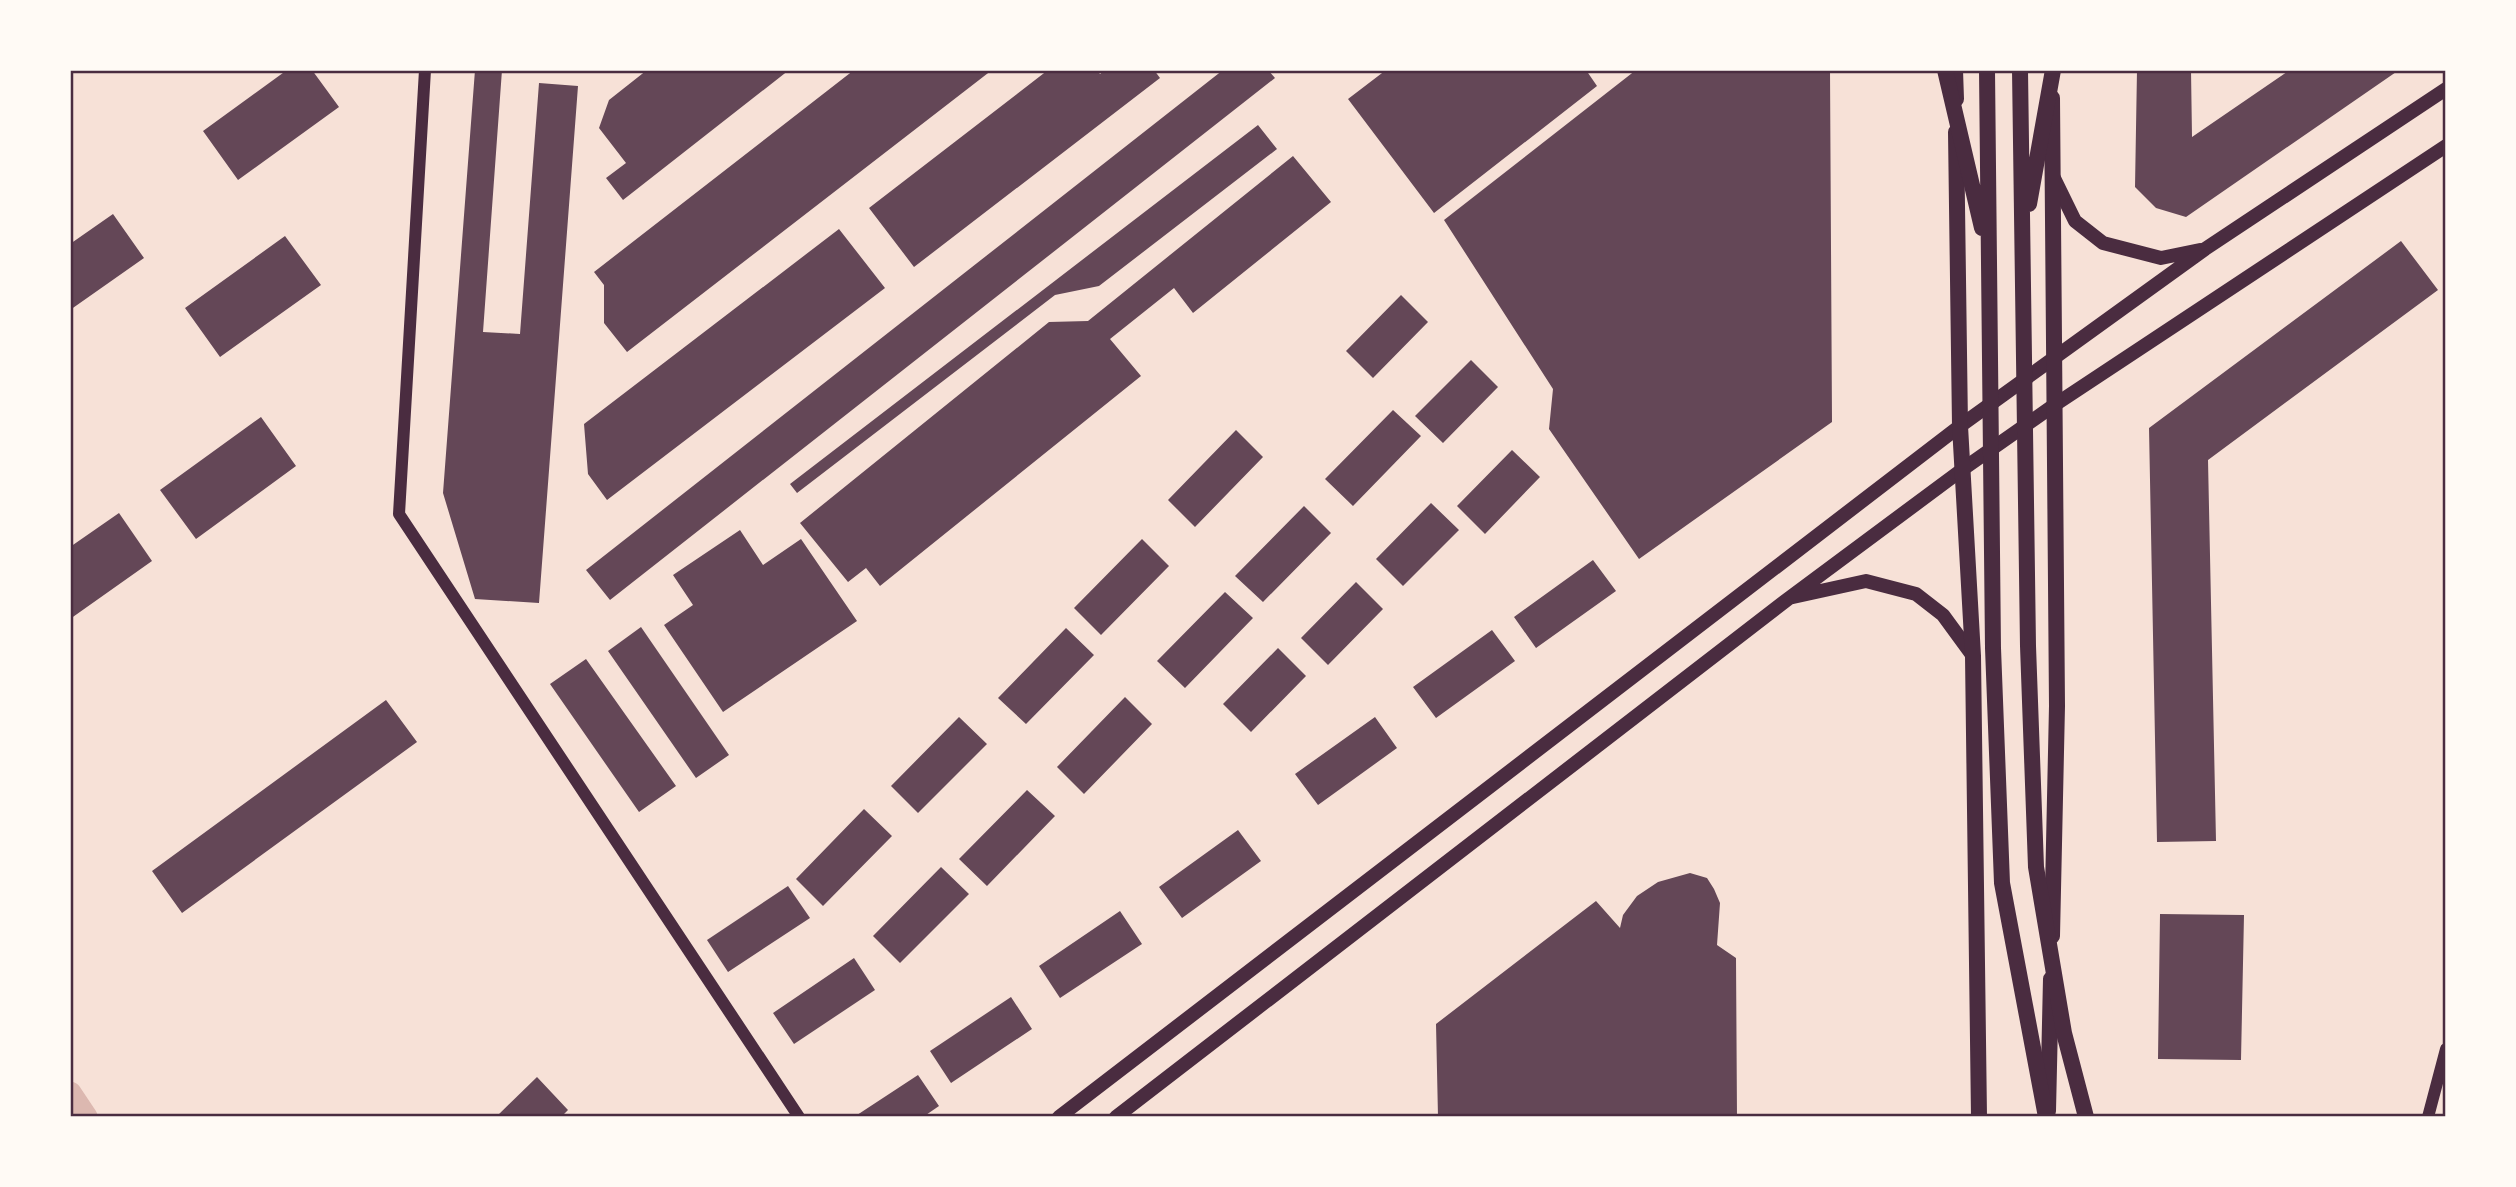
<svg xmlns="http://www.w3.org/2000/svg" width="2516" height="1187" viewBox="0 0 2516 1187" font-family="'Fira Sans',sans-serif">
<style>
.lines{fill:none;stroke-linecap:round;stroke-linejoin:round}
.canal{stroke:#dcb8b0;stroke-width:23}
.building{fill:#644757}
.tertiary{stroke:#4a2c40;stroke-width:12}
.secondary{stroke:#4a2c40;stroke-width:14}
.primary{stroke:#4a2c40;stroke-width:16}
.trunk{stroke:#4a2c40;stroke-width:16}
.neatline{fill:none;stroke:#4a2c40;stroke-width:2.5}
</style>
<rect width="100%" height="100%" fill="#f7e1d7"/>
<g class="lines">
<path class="canal" d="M70 1093 86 1117"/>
</g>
<path class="building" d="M287 70H312L339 107 238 180 203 131Z
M475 70H502L483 332 520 334 539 83 578 86 539 603 475 599 443 493Z
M647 70H789L623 200 606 178 626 163 599 128 609 100Z
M854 70H992L627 352 604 323V285L594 272Z
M1048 70H1097L1100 74 1105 70H1154L1160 78 914 267 869 208Z
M1223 70H1268L1275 78 610 600 586 570Z
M1386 70H1586L1597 86 1434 213 1348 99Z
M1636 70H1830L1832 422 1639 559 1549 429 1553 389 1444 220Z
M2137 70H2191L2192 137 2290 70H2399L2186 217 2156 208 2135 187Z
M1258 125 1277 149 1099 286 1055 295 797 493 790 484Z
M1293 156 1331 202 1193 313 1174 288 1110 339 1141 376 880 586 866 568 848 582 800 523 1049 322 1088 321Z
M113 214 144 258 70 310V244Z
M839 229 885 288 607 500 588 474 584 424Z
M285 236 321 285 220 357 185 308Z
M2401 241 2438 290 2208 460 2216 841 2157 842 2149 428Z
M1401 295 1428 322 1373 378 1346 351Z
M1471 360 1498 387 1443 443 1415 416Z
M1393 410 1421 436 1353 506 1325 479Z
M261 417 296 466 196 539 160 490Z
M1236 430 1263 457 1195 527 1168 500Z
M1512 450 1540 477 1485 534 1457 506Z
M1431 503 1459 530 1403 586 1376 559Z
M1304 506 1331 533 1263 602 1235 576Z
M119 513 152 561 70 619V547Z
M740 530 763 565 801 539 857 621 723 712 664 625 693 605 673 575Z
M1142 539 1169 566 1101 635 1074 608Z
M1593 560 1616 591 1536 648 1514 617Z
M1356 582 1383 609 1328 665 1301 638Z
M1225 592 1253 618 1185 688 1157 661Z
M641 627 729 755 696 778 608 651Z
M1066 628 1094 655 1026 724 998 698Z
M1492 630 1515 661 1436 718 1413 687Z
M1278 648 1306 676 1251 732 1223 704Z
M586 659 676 786 639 812 550 684Z
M1125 697 1152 724 1084 794 1057 767Z
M386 700 417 742 182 913 152 871Z
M959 717 987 744 918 813 891 786Z
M1375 717 1397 748 1318 805 1295 774Z
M1027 790 1055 816 987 886 959 859Z
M864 809 892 836 823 906 796 879Z
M1238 830 1261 861 1182 918 1159 887Z
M941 867 969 894 900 963 873 936Z
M1690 873 1707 878 1714 889 1720 903 1717 945 1736 958 1737 1117H1438L1436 1024 1596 901 1620 928 1623 915 1637 896 1658 882Z
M788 886 810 918 728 972 707 940Z
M1120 911 1142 944 1060 998 1039 966Z
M2160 914 2244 915 2241 1060 2158 1059Z
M854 958 875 990 794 1044 773 1013Z
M1011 997 1032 1029 951 1083 930 1051Z
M918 1075 939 1106 923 1117H854Z
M537 1077 568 1110 561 1117H496Z"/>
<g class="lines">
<path class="tertiary" d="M425 70 399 514 799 1117
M2428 1117 2446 1049"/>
<path class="secondary" d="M2053 176 2075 221 2103 243 2161 258 2200 250
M1793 597 1866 581 1916 594 1943 615 1973 656
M1059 1117 1960 426 2205 249 2446 89
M1116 1117 1788 599 1963 469 2053 406 2446 146"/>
<path class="primary" d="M1955 70 1956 99
M1956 132 1960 426 1973 656 1979 1117
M2052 936 2057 706 2052 98
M2048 1111 2051 979"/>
<path class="trunk" d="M1945 70 1982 228
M1987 70 1993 648 2002 883 2046 1117
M2020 70 2028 646 2036 867 2064 1033 2086 1117
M2029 204 2053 70"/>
</g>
<rect width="2516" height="1187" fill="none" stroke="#fffaf5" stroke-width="144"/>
<rect x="72" y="72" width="2372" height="1043" class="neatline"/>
</svg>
